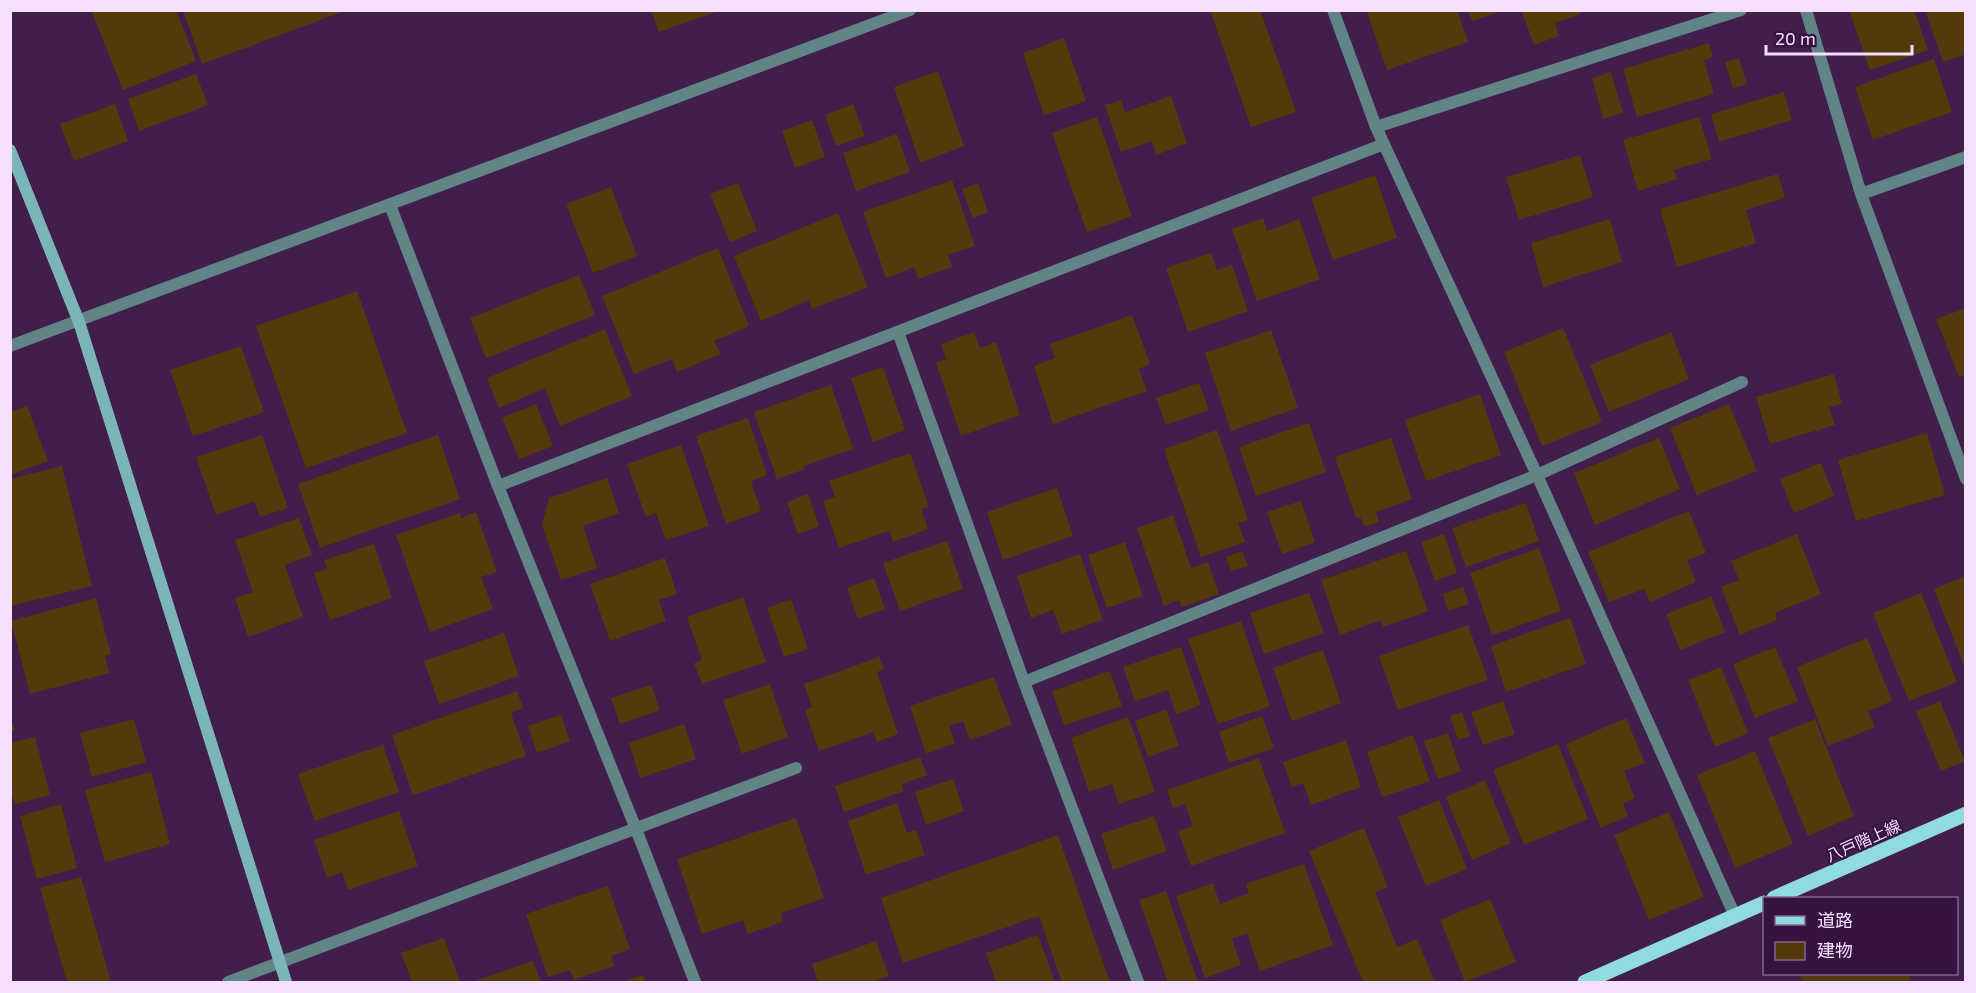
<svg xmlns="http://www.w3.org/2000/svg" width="1976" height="993" viewBox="0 0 1976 993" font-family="'Exo 2','Noto Sans JP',sans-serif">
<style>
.building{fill:#543a0b}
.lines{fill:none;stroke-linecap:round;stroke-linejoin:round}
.street{stroke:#618586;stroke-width:12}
.secondary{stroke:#7cb5b7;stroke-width:12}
.primary{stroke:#8fdbdd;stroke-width:15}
.labels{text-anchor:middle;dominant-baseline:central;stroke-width:4.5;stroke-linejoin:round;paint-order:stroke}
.street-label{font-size:16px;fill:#f5e0fc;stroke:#361340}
</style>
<rect width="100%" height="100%" fill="#411e4b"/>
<path class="building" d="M91 10H176L196 61 123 90Z
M183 10H338L339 13 202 64Z
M651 10H719V11L659 32Z
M1210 10H1260L1296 112 1251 127Z
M1366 10H1457L1468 42 1387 70Z
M1468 10H1502V11L1472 21Z
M1521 10H1580L1581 14 1555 23 1559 36 1534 45Z
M1849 10H1914L1928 50 1870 70Z
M1925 10H1966V54L1943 62Z
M1064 38 1086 101 1044 115 1023 53Z
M1709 43 1713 57 1704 60 1714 94 1637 117 1623 69Z
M1739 58 1747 84 1733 88 1725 62Z
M1934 59 1952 112 1873 140 1855 87Z
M938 71 964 146 920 163 894 87Z
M1611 72 1623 113 1603 119 1592 78Z
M196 74 208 105 139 131 128 99Z
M1784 92 1792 120 1719 142 1711 114Z
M1171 96 1187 143 1156 155 1152 141 1121 152 1105 105 1121 100 1125 112Z
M115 104 128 141 74 161 60 124Z
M853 104 865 136 836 146 825 115Z
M1097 117 1132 216 1087 232 1052 133Z
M1699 117 1712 159 1674 170 1677 179 1638 191 1623 140Z
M812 120 825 157 795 168 782 131Z
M897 134 910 172 856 191 843 153Z
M1580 155 1593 197 1519 220 1506 177Z
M1778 174 1785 198 1746 210 1756 243 1677 267 1660 209Z
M1375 175 1397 238 1333 260 1311 198Z
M952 180 975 246 948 255 952 267 918 279 914 267 886 278 863 212Z
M738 183 757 231 730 242 710 194Z
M978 183 988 212 973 218 962 189Z
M611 187 637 256 593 273 566 204Z
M838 213 868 287 812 309 809 300 761 321 734 256Z
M1263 218 1267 231 1299 219 1320 279 1257 301 1232 229Z
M1610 219 1622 262 1543 287 1531 243Z
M718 248 749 326 714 341 721 354 677 372 672 359 634 374 602 296Z
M1211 253 1217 270 1232 265 1248 311 1188 332 1166 268Z
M579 275 595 315 486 358 470 318Z
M357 291 407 433 306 468 256 326Z
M1966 308V374L1959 377 1936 319Z
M1132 315 1150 364 1139 369 1147 391 1053 424 1034 366 1055 358 1050 344Z
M1563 328 1602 422 1542 446 1504 352Z
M605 329 632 396 560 426 545 388 499 408 487 378Z
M1271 330 1298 408 1231 431 1205 353Z
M974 332 980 348 996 342 1020 415 961 436 936 363 946 359 941 344Z
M1671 332 1689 379 1609 412 1590 365Z
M241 346 264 412 193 436 170 370Z
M883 367 905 430 873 442 851 378Z
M1834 374 1842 404 1829 407 1835 425 1770 444 1756 397Z
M1199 383 1209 410 1166 425 1156 398Z
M831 385 853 449 804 466 805 469 777 479 754 412Z
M1480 394 1501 455 1426 481 1405 420Z
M536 404 553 446 519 459 502 418Z
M1729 404 1757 471 1697 495 1670 428Z
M27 406 48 461 10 475V412Z
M748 418 767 475 751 481 761 511 726 524 696 436Z
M1309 423 1326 472 1256 496 1239 447Z
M1217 430 1248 520 1238 523 1245 542 1201 557 1164 449Z
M1927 433 1945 495 1856 521 1838 460Z
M262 435 288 508 260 517 254 501 216 515 196 457Z
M438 435 460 499 320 548 298 484Z
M1391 438 1412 499 1376 512 1379 522 1365 527 1360 517 1356 518 1335 457Z
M1659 438 1680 489 1595 525 1574 473Z
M681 445 709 526 666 540 656 513 646 517 627 464Z
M910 453 929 507 921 509 928 529 893 542 889 531 839 548 823 501 835 497 829 481Z
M1821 463 1834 496 1794 513 1780 479Z
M62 466 92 586 10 606V479Z
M607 478 619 513 583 526 597 568 561 580 542 525 549 498Z
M1057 488 1073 536 1003 560 987 512Z
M808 494 819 526 798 534 787 502Z
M1301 501 1315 542 1282 554 1267 512Z
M1526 503 1539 541 1466 567 1452 528Z
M1689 511 1706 553 1687 560 1696 582 1650 602 1644 589 1609 602 1588 552Z
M476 512 497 572 481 577 493 609 430 632 396 535 460 513 461 518Z
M1173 515 1191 568 1208 562 1219 594 1182 607 1179 600 1164 606 1137 528Z
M299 518 312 555 285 565 303 617 248 637 235 598 253 592 235 540Z
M1444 534 1457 573 1435 581 1421 542Z
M1797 534 1821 594 1775 613 1777 620 1740 635 1721 587 1739 580 1731 561Z
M947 541 963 589 900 611 883 563Z
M1125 542 1143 596 1107 608 1088 555Z
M374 544 392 598 330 620 314 573 327 569 324 560Z
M1539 548 1561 611 1492 635 1470 573Z
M1242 551 1248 566 1231 571 1226 557Z
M1406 551 1428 611 1383 627 1381 620 1340 635 1321 580Z
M1080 554 1103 620 1062 634 1053 610 1031 618 1017 576Z
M665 558 677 594 659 600 666 621 610 641 590 584Z
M1966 576V668H1965L1934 589Z
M874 578 885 609 858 619 847 588Z
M1463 587 1469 604 1448 611 1443 594Z
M1309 593 1324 633 1264 654 1250 613Z
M1921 593 1957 682 1909 701 1873 613Z
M1711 596 1725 632 1680 650 1666 614Z
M743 597 766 662 702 684 694 663 702 660 687 617Z
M96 598 111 654 105 656 109 673 30 694 11 621Z
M791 599 808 649 784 657 767 608Z
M1570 618 1586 664 1506 692 1491 646Z
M1241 621 1270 706 1218 724 1188 639Z
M1468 625 1488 680 1398 710 1379 656Z
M504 633 519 676 439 704 424 661Z
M1867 638 1892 701 1868 711 1875 727 1828 746 1797 667Z
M1181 647 1201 705 1176 714 1168 690 1135 701 1123 667Z
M1775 647 1798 701 1755 718 1733 664Z
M1323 650 1341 703 1292 721 1273 668Z
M879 657 884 669 877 672 898 734 877 742 873 732 819 751 805 710 812 707 804 684Z
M1721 667 1748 733 1715 747 1688 680Z
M1110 671 1122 706 1064 725 1052 691Z
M994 677 1012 725 970 740 963 721 949 726 955 743 926 754 910 706Z
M770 684 788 737 742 754 723 700Z
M651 685 660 710 620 724 611 698Z
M517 691 523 708 511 713 526 756 413 795 392 735Z
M1503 701 1515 734 1483 745 1471 712Z
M1940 701 1965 761 1941 771 1916 711Z
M1166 709 1179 746 1148 757 1135 721Z
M1462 712 1470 736 1458 740 1450 716Z
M561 715 570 741 537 753 528 726Z
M1262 716 1274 748 1229 763 1219 732Z
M10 717 15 730 10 731Z
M1128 717 1155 792 1119 804 1112 784 1089 792 1071 738Z
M1626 718 1645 763 1624 771 1635 798 1623 804 1628 816 1601 828 1566 744Z
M134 719 146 762 92 777 80 733Z
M1815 719 1854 816 1808 836 1768 738Z
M684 724 696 759 640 778 629 743Z
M1448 733 1461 771 1438 779 1424 741Z
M1413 735 1430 781 1382 797 1367 752Z
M35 737 50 795 15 804 10 786V743Z
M1346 740 1361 787 1311 805 1303 783 1292 787 1283 762Z
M1558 744 1588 819 1524 845 1493 770Z
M383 745 399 792 315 821 298 774Z
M1755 751 1793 844 1735 868 1697 775Z
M920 757 927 775 902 784 904 791 844 812 835 786Z
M1259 758 1285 833 1191 866 1178 831 1193 826 1185 804 1173 808 1167 790Z
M151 772 170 844 105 862 85 790Z
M953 779 964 811 926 825 915 792Z
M1485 780 1511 843 1472 860 1446 797Z
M1439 800 1467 869 1426 886 1398 817Z
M897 803 907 833 916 830 925 855 866 875 848 821Z
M61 804 77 868 37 879 20 816Z
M399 811 418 866 348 890 342 872 327 878 314 840Z
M1669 812 1704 897 1649 920 1614 835Z
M1154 816 1167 851 1113 870 1101 834Z
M796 818 824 898 781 913 783 922 747 934 743 920 702 934 677 859Z
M1364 828 1388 887 1375 892 1397 947 1417 939 1435 982H1363L1309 851Z
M1058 835 1110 982H1062L1039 916 903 963 881 898Z
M1304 864 1333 945 1260 971 1247 933 1232 939 1241 965 1205 978 1176 896 1213 883 1220 904 1249 893 1246 884Z
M81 877 111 982H67L40 888Z
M608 886 630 949 611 956 614 966 574 980 570 970 548 977 526 914Z
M1166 891 1198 982H1168L1139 900Z
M1490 899 1516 962 1465 982 1440 920Z
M1038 935 1055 982H996L986 953Z
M444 938 460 982H412L401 953Z
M876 941 889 976 871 982H818L812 964Z
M533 961 541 982H472Z
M1808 974H1908L1912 982H1803L1800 977Z
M643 975 646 982H622Z"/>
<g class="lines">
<path class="street" d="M1333 10 1376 127 1537 475 1735 916
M1806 10 1861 194 1966 479
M1376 127 1741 10
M1861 194 1966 157
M390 205 498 486 636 829 695 982
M898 332 1024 682 1138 982
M10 346 910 10
M498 486 1384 144
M1024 682 1537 475 1742 382
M228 982 796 768"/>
<path class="secondary" d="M10 150 79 322 286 982"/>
<path class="primary" d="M1774 898 1966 814
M1585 982 1764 903"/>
</g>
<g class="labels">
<g class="street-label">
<text transform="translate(1863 840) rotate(-24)">八戸階上線</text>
</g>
</g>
<rect width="1976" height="993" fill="none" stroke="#f5e0fc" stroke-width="24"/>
<rect x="1763" y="897" width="195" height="78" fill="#361340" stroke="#82658b" stroke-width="1.5"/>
<rect x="1775" y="916" width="30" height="9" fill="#8fdbdd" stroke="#82658b" stroke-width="1.5"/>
<text x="1817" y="927" font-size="18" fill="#f5e0fc">道路</text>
<rect x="1775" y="942" width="30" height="18" fill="#543a0b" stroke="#82658b" stroke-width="1.5"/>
<text x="1817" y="957" font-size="18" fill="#f5e0fc">建物</text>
<path d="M1766 45v9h146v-9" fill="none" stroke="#f5e0fc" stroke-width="3"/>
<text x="1775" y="45" font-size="18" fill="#f5e0fc" stroke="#361340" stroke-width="4.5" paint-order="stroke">20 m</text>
</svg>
